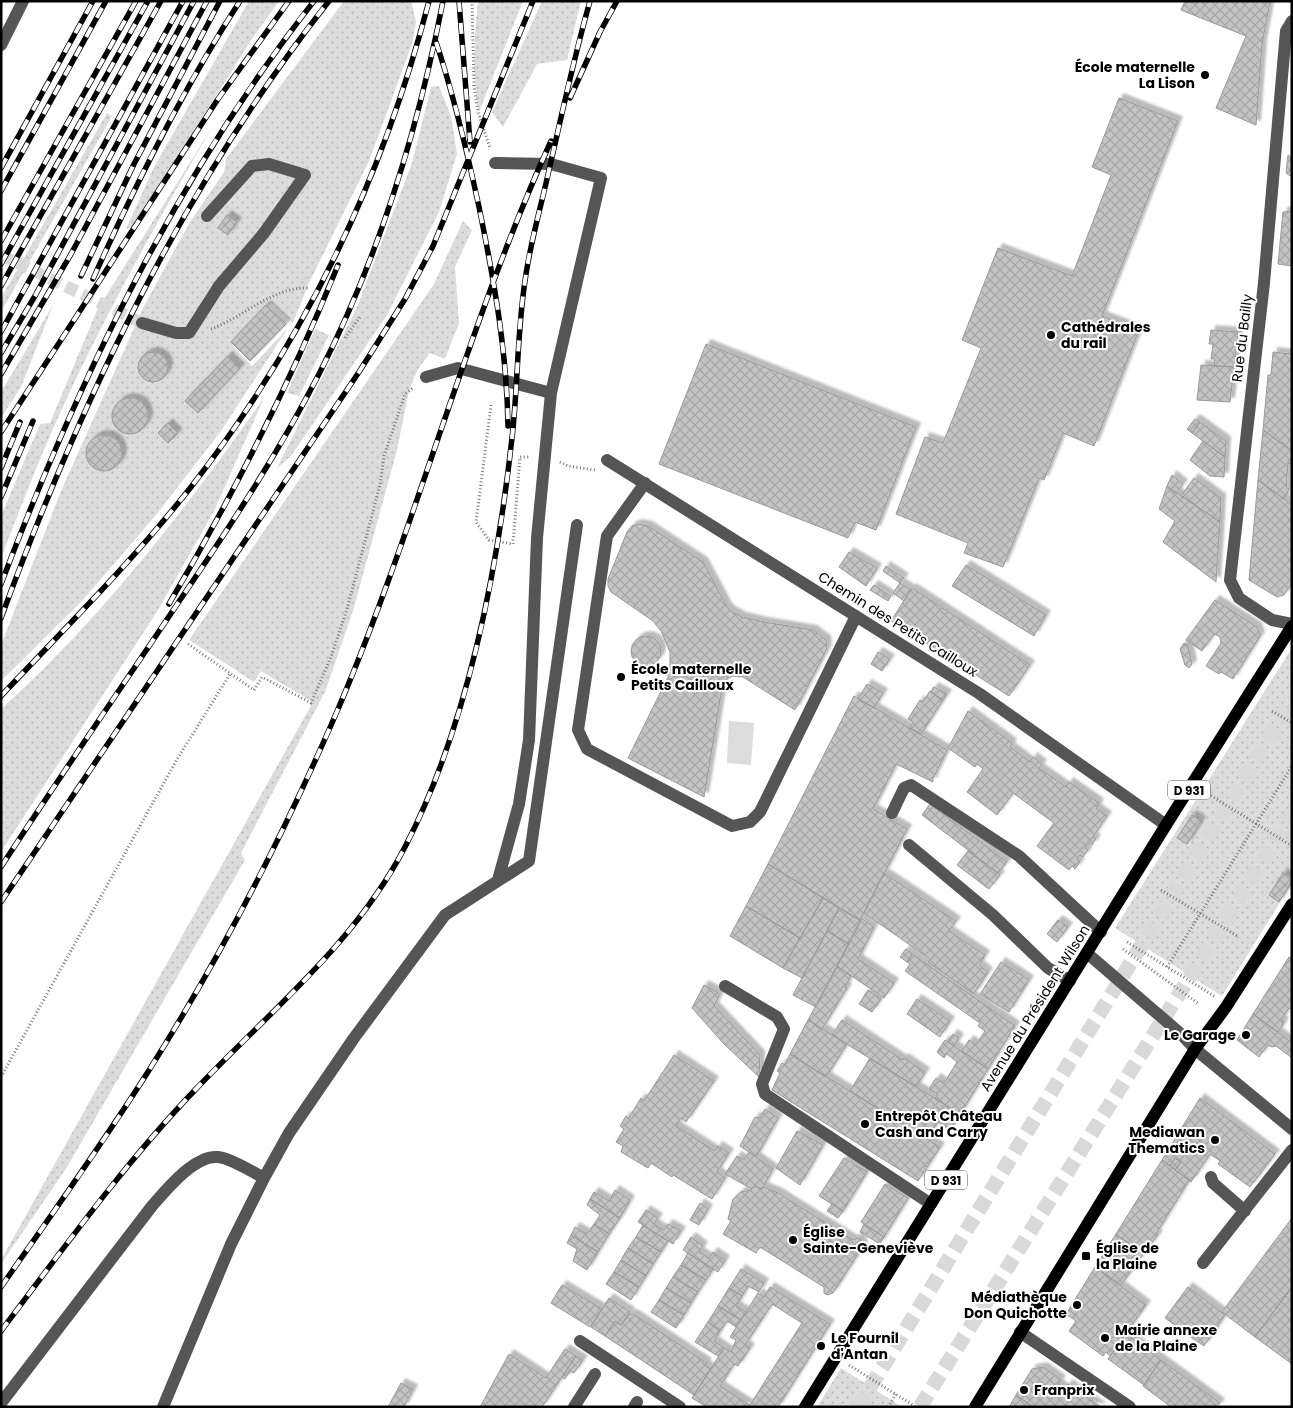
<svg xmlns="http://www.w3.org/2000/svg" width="1293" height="1408" viewBox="0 0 1293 1408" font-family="Poppins,sans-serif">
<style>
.grass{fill:url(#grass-dots)}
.garden{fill:#dcdcdc}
.building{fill:url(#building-cross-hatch);stroke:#999;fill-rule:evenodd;filter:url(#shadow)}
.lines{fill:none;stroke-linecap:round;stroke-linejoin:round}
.minor-tunnel{stroke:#d9d9d9;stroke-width:12;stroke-dasharray:12 6;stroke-linecap:butt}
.highway-tunnel{stroke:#d9d9d9;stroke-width:15;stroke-dasharray:15 8;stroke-linecap:butt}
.path{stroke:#777;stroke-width:3;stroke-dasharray:1 2.5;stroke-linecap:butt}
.minor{stroke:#555;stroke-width:12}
.major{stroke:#000;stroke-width:12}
.rail-casing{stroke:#000;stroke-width:5.5}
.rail{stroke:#fff;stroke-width:4;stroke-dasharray:11;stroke-linecap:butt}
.poi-dot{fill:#000;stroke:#fff;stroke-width:2}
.labels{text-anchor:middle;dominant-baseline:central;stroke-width:4;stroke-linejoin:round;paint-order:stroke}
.shield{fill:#fff;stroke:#4c4c4c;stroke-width:1}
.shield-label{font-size:12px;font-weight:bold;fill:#000}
.poi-label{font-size:14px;font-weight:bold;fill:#000;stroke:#fff;text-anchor:start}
.street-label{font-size:14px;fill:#000;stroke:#fff}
</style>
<defs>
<pattern id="grass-dots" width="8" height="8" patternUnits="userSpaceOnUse" patternTransform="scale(1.25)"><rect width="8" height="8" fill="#dcdcdc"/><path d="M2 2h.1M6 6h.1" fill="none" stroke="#bbb" stroke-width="1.8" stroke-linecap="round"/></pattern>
<pattern id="building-cross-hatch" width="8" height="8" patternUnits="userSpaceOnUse" patternTransform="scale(1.25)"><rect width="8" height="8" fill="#c4c4c4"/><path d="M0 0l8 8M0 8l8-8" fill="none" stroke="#a7a7a7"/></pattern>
<filter id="shadow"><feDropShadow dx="4.5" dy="-4.5" stdDeviation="1" flood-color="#0004"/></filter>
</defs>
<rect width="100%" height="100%" fill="#fff"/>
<path class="grass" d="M249 1H279L250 42 134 226 126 229 154 167Z
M344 1H411L416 22 412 44 369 161 308 285 293 323 271 303 233 346 252 366 288 328 221 431 156 515 82 601 1 681V645L61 491 144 306 190 222 224 172 226 159Z
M478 1H523L479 112C472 75 474 39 478 1Z
M542 1H581L567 60 537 64 503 127 492 112Z
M439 86 451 116 457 154 439 212 387 315 291 456 277 468 357 307 412 163 431 87Z
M107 113 112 116 1 312V298Z
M213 126C151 232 91 339 43 452 28 487 15 523 1 558V516L40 424 50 423 97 310Z
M463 221 472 230 455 267 459 323 445 359 430 353 418 369 409 390 397 450 353 611 325 692 241 853 245 860 67 1167 1 1264V1260L313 702 261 671 254 682 189 640 434 284Z
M53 305 21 387 1 418V392Z
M315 329 329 335 299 396 287 393Z
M264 398 214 511 158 610 1 852V709C102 618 186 509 264 398Z
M1290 651 1292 653V883L1222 996 1115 928Z
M841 1368 902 1407H817Z"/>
<path class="garden" d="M729 721 754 723 751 765 727 763Z"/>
<path class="building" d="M1185 1H1270L1262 44 1256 125 1216 108 1246 36 1181 10Z
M1119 98 1178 121 1102 316 1139 330 1094 446 1063 433 1044 480 1039 478 1003 567 964 553 968 543 896 514 925 437 943 443 981 348 962 340 998 248 1072 276 1111 175 1092 167Z
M1288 155 1292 158V177L1286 173Z
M1292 211V266L1278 264 1283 212Z
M227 215 237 222 228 235 218 228Z
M266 305 286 324 250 361 231 342Z
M1211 330 1238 332 1234 367 1214 366 1215 359H1211L1213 344H1209Z
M706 344 916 427 876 530 855 522 848 538 659 464Z
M138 367a15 15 0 1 1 30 0a15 15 0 1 1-30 0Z
M1273 352 1292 354V451L1263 430 1268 375H1271Z
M228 356 240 368 198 413 185 401Z
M1201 365 1234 367 1230 402 1197 400Z
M112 416a18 18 0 1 1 36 0a18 18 0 1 1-36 0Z
M1195 419 1200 422 1192 433 1187 429Z
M1200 422 1226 441 1225 457 1192 433Z
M168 423 178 433 168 443 158 433Z
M1263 430 1292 451V464L1288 463 1286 487 1289 489 1284 499 1258 480Z
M86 453a18 18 0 1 1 36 0a18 18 0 1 1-36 0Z
M1203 441 1225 457 1224 477 1210 476 1190 460Z
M1172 475 1183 484 1176 493 1167 486Z
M1194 478 1221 498 1220 522 1181 496Z
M1258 480 1292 505V583L1284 595 1277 597 1249 580Z
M1167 486 1220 522 1216 582 1163 542 1175 521 1159 509Z
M638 524 648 526 703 562 727 607 731 611 742 617 764 622 813 630 826 640 827 649 795 710 743 677 732 676 723 682 704 797 628 758 668 677 670 666V652L661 631 653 621 611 592 608 586V579L627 532 632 526Z
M849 552 877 568 866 586 839 567Z
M966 565 1046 615 1034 636 952 586Z
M886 566 904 578 900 583 883 571Z
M900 583 911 590 904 601 893 593Z
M874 585 891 596 888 601 870 590Z
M912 588 1030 665 1009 696 891 621Z
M1215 600 1257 627 1260 636 1233 679 1221 672 1219 674 1206 666 1221 643 1220 637 1214 634 1202 651 1186 640Z
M631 651a15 15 0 1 1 30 0a15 15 0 1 1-30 0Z
M1184 643 1188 646 1192 664 1189 668 1185 665 1180 649Z
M878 652 890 659 882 671 871 664Z
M867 684 883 693 874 708 858 699Z
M934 687 947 694 943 700 931 692Z
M930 691 943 700 921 734 910 728 913 722 908 719 920 700 923 702Z
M854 696 947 750 933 779V782L896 764 873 809 907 829 860 920 768 864Z
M968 711 1012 743 1010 747 1030 762 1033 757 1042 764 1039 768 1066 787 1069 782 1099 803 1096 808 1107 816 1093 837 1096 839 1092 845 1089 843 1085 848 1088 850 1083 857 1080 855 1077 859 1080 862 1075 869 1072 866 1069 870 1037 846 1054 823 1013 793 997 815 967 792 983 769 977 764 975 767 948 748Z
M930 804 1007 862 998 873 922 815Z
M1192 815 1201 821 1187 844 1177 838Z
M968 851 1000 875 989 889 957 865Z
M768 864 823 898 800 938 746 906Z
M884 873 956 921 949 931 985 955 979 965 988 972 974 994 928 962 930 959 864 913Z
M1283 873 1292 878V881L1279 902 1269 895Z
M823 898 839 908 802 978 783 968Z
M746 906 800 938 783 968 730 936Z
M839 908 861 921 849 944 827 931Z
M861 918 874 927 858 959 894 983 884 998 837 966Z
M1058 920 1068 927 1057 942 1047 934Z
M827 931 849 944 816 1007 793 995Z
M906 949 912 954 907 962 900 957Z
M912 954 1015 1026 988 1069 962 1051 969 1040 976 1045 985 1031 978 1026 980 1023 905 971 910 964 907 962Z
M1289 957 1292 959V1009L1289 1008 1281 1020 1284 1022 1278 1032 1253 1014Z
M1001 962 1029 980 1009 1012 980 994Z
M837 966 851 976 845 987 847 988 822 1029 808 1020Z
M704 985 717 992 719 996 714 1006 760 1055 759 1077 724 1044 692 1008Z
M868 990 881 999 872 1012 859 1004Z
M917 999 950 1021 940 1037 907 1014Z
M1253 1014 1292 1043V1058L1276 1046 1272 1047 1268 1045 1259 1057 1237 1040Z
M808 1020 847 1044 826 1077 790 1054Z
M842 1020 903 1060 904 1058 925 1072 916 1087 832 1035Z
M953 1034 959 1038 954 1046 948 1042Z
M945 1040 988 1069 960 1114 935 1098 938 1094 929 1089 936 1078 944 1083 957 1062 947 1054 944 1058 937 1052Z
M790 1054 940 1147 918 1181 772 1090 780 1073 777 1071 782 1063 785 1065Z
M674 1055 714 1081 686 1122 681 1118 676 1126 715 1151 718 1146 729 1153 717 1172 725 1178 712 1199 673 1175 672 1177 651 1163 648 1168 621 1152 623 1146 616 1142 624 1129 620 1126 626 1116 628 1119 641 1098 644 1101Z
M870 1058 960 1114 950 1130 938 1122 927 1139 850 1091Z
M1200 1098 1275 1154 1250 1187 1218 1164 1220 1161 1210 1154 1191 1182 1175 1170 1181 1162 1175 1158 1170 1166 1162 1160Z
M765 1109 778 1118 756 1157 740 1146 755 1117 760 1118Z
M797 1131 823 1145 800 1185 776 1168Z
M749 1152 773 1169 762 1189 755 1186 752 1189 725 1174 737 1156 744 1160Z
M844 1158 867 1172 843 1211 819 1196Z
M1175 1158 1181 1162 1175 1170 1170 1166Z
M1162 1160 1189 1180 1156 1234 1158 1235 1143 1254 1116 1234Z
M885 1184 908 1198 884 1237 861 1222Z
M755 1186 762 1189 764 1187 778 1193 853 1240 858 1238 861 1240 863 1246 833 1293 827 1295 824 1293V1287L760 1247 756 1253 723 1234 731 1221 728 1219 733 1199 741 1192 751 1190Z
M615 1190 630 1200 620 1218 590 1199 594 1192 609 1201Z
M590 1199 620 1218 609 1234 594 1224 600 1215 587 1205Z
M700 1203 708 1209 699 1225 690 1220Z
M832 1204 843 1211 838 1218 827 1211Z
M646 1210 658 1218 654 1224 664 1230 668 1224 681 1231 673 1244 638 1222Z
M1292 1218V1287L1255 1337 1222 1312Z
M594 1224 609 1234 598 1252 571 1235 575 1227 587 1234Z
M864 1224 884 1237 880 1244 860 1232Z
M643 1225 668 1241 661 1252 636 1237Z
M1116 1234 1143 1254 1121 1285 1095 1267Z
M571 1235 598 1252 587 1270 573 1261 577 1249 567 1243Z
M636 1237 661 1252 653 1264 628 1248Z
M691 1237 703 1246 699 1252 709 1258 713 1252 725 1260 718 1272 683 1250Z
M628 1248 653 1264 646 1276 621 1260Z
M688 1253 713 1269 706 1280 681 1265Z
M621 1260 646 1276 639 1287 614 1272Z
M681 1265 706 1280 698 1292 673 1277Z
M1095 1267 1146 1305 1110 1356 1106 1352 1103 1356 1069 1331 1076 1321 1066 1314Z
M741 1269 764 1283 759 1292 748 1286 742 1296 729 1288Z
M614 1272 639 1287 631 1300 606 1284Z
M673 1277 698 1292 691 1303 666 1288Z
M562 1285 602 1309 590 1327 551 1303Z
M770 1287 830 1324 778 1407H707L692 1398 724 1348 731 1352 736 1340 730 1337 758 1293 764 1297ZM772 1304 802 1323 750 1405 720 1386 734 1364 738 1366 750 1348 745 1345Z
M1188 1287 1225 1315 1204 1346 1186 1334 1189 1330 1186 1327 1183 1331 1165 1318Z
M1292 1287V1364L1255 1337Z
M666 1288 691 1303 684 1315 659 1300Z
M729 1288 742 1296 736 1306 746 1312 741 1320 718 1306Z
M609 1298 630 1312 621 1325 615 1321 605 1336 591 1327Z
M659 1300 684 1315 676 1328 651 1312Z
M718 1306 741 1320 736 1327 727 1321 720 1331 708 1322Z
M630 1314H633L707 1363 705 1365 711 1369 694 1395 605 1336 615 1321 621 1325Z
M708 1322 720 1331 714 1341 724 1348 718 1356 695 1342Z
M1126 1334 1161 1360 1144 1385 1108 1359Z
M565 1349 576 1356 542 1407H480L509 1354 546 1378Z
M576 1356 583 1360 574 1373 570 1371 565 1379 562 1377Z
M1161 1360 1220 1403 1217 1407H1171L1143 1386Z
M1043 1367 1061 1380 1058 1384 1065 1389 1068 1384 1101 1407H1033L1016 1395 1032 1369Z
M401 1383 413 1389 404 1407H388Z
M1016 1395 1033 1407H1009Z"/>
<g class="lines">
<path class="minor-tunnel" d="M1 255 142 323"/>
<path class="highway-tunnel" d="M858 1407 1292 700
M920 1407 1292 814"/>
<path class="path" d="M472 1 474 86 478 112 490 148
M211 329C244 317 272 287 308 288
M345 338 360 317
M491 405 476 522 489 540 513 544 520 457H530
M560 462 568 466 595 470
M188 644 254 690 262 677 311 703 331 657 347 609 380 485 384 456 405 394 414 387
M1272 711 1292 723
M1205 792 1292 846
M1161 890 1239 937
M1127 942 1214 996
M1123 949 1199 1004
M1167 967 1292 766
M1 1077 176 761 230 674
M849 1365 916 1407
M888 1407 896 1394"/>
<path class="minor" d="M1292 21 1286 31 1264 283 1230 580 1239 598 1272 620 1292 624
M1 45 23 1
M495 163 551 164 601 178 551 393 537 538 529 740 519 804 498 880
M142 323 176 333H189L219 286 264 233 305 175 269 164 252 166 207 216
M426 377 458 368 551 393
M607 460 980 694 1166 825
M645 483 607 536 578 730 587 749 732 826 750 822 760 812 856 616
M892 813 904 788 911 785 1019 856 1101 932
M909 845 993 915 1048 968 1070 981
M1088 954 1181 1034 1195 1049 1292 1129
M725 986 777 1017 784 1029 762 1084 765 1094 931 1204
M1211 1177 1213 1183 1245 1211
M1203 1263 1292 1150
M1020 1332 1130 1407
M580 1341 680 1407
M1 1403 152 1206C166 1190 194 1155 218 1157 230 1158 253 1172 264 1178
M163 1407 231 1244 264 1178 289 1133 354 1038 445 915 529 861 577 525
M574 1407 595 1374
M634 1407 637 1402"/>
<path class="major" d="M805 1407 1166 825 1292 626
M975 1407 1195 1049 1226 1007 1292 904"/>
<g class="rail-casing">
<path id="rail" d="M459 1 470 142
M436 42C454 96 467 151 479 207 494 280 507 352 508 426
M570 98 600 32 617 1
M1 168 93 1
M1 191 106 1
M1 241 136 1
M1 264 148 1
M81 276 134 164 220 1
M93 279C136 183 183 89 240 1
M1 286 161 1
M1 332 183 1
M1 353 35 296 194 1
M1 374 71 254 207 1
M1 432 218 99 289 1
M1 468 20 422
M1 497 33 421
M1 584C80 376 176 177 314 1
M169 604C233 495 291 382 338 265
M1 618C82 398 183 186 329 1
M1 696C66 627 133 561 191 487 303 343 383 178 429 1
M1 867C60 776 122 687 182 597 231 525 279 452 319 374 379 257 418 130 443 1
M1 902 359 372 405 299 433 246 533 1
M1 1287C50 1217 100 1147 146 1075 217 963 279 844 332 723 415 533 465 330 551 141
M1 1331C63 1249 124 1164 195 1090 269 1012 356 943 406 845 468 724 497 573 512 438 518 386 517 333 525 281 530 243 541 207 549 170 562 114 574 57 590 1"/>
</g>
<use href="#rail" class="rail"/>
</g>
<g class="poi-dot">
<circle cx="1205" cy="75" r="5"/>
<circle cx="1051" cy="335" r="5"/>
<circle cx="621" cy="677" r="5"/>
<circle cx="1246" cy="1035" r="5"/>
<circle cx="865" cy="1124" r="5"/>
<circle cx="1215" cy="1140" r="5"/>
<circle cx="793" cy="1240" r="5"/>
<rect x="1081" y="1251" width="10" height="10" rx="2.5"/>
<circle cx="1077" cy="1305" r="5"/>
<circle cx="1105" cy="1338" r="5"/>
<circle cx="821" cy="1346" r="5"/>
<circle cx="1024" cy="1390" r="5"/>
</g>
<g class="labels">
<g class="shield">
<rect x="1168" y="780.5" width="42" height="19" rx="4"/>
<rect x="925" y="1170.5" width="42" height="19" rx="4"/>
</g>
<g class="shield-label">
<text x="1189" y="790">D 931</text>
<text x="946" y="1180">D 931</text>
</g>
<g class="poi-label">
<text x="1195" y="67" text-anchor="end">École maternelle<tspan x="1195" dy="16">La Lison</tspan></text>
<text x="1061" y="327">Cathédrales<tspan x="1061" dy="16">du rail</tspan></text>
<text x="631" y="669">École maternelle<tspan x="631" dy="16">Petits Cailloux</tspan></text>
<text x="1236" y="1035" text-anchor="end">Le Garage</text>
<text x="875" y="1116">Entrepôt Château<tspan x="875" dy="16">Cash and Carry</tspan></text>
<text x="1205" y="1132" text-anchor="end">Mediawan<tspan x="1205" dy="16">Thematics</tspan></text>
<text x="803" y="1232">Église<tspan x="803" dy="16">Sainte-Geneviève</tspan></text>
<text x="1096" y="1248">Église de<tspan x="1096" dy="16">la Plaine</tspan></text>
<text x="1067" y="1297" text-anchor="end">Médiathèque<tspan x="1067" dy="16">Don Quichotte</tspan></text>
<text x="1115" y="1330">Mairie annexe<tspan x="1115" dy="16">de la Plaine</tspan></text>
<text x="831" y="1338">Le Fournil<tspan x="831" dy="16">d'Antan</tspan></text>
<text x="1034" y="1390">Franprix</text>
</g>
<g class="street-label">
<text transform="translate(1242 338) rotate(-83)">Rue du Bailly</text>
<text transform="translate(898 624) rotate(32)">Chemin des Petits Cailloux</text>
<text transform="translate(1035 1008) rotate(-58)">Avenue du Président Wilson</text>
</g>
</g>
<rect width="1293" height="1408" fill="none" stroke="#000000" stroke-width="5"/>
</svg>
